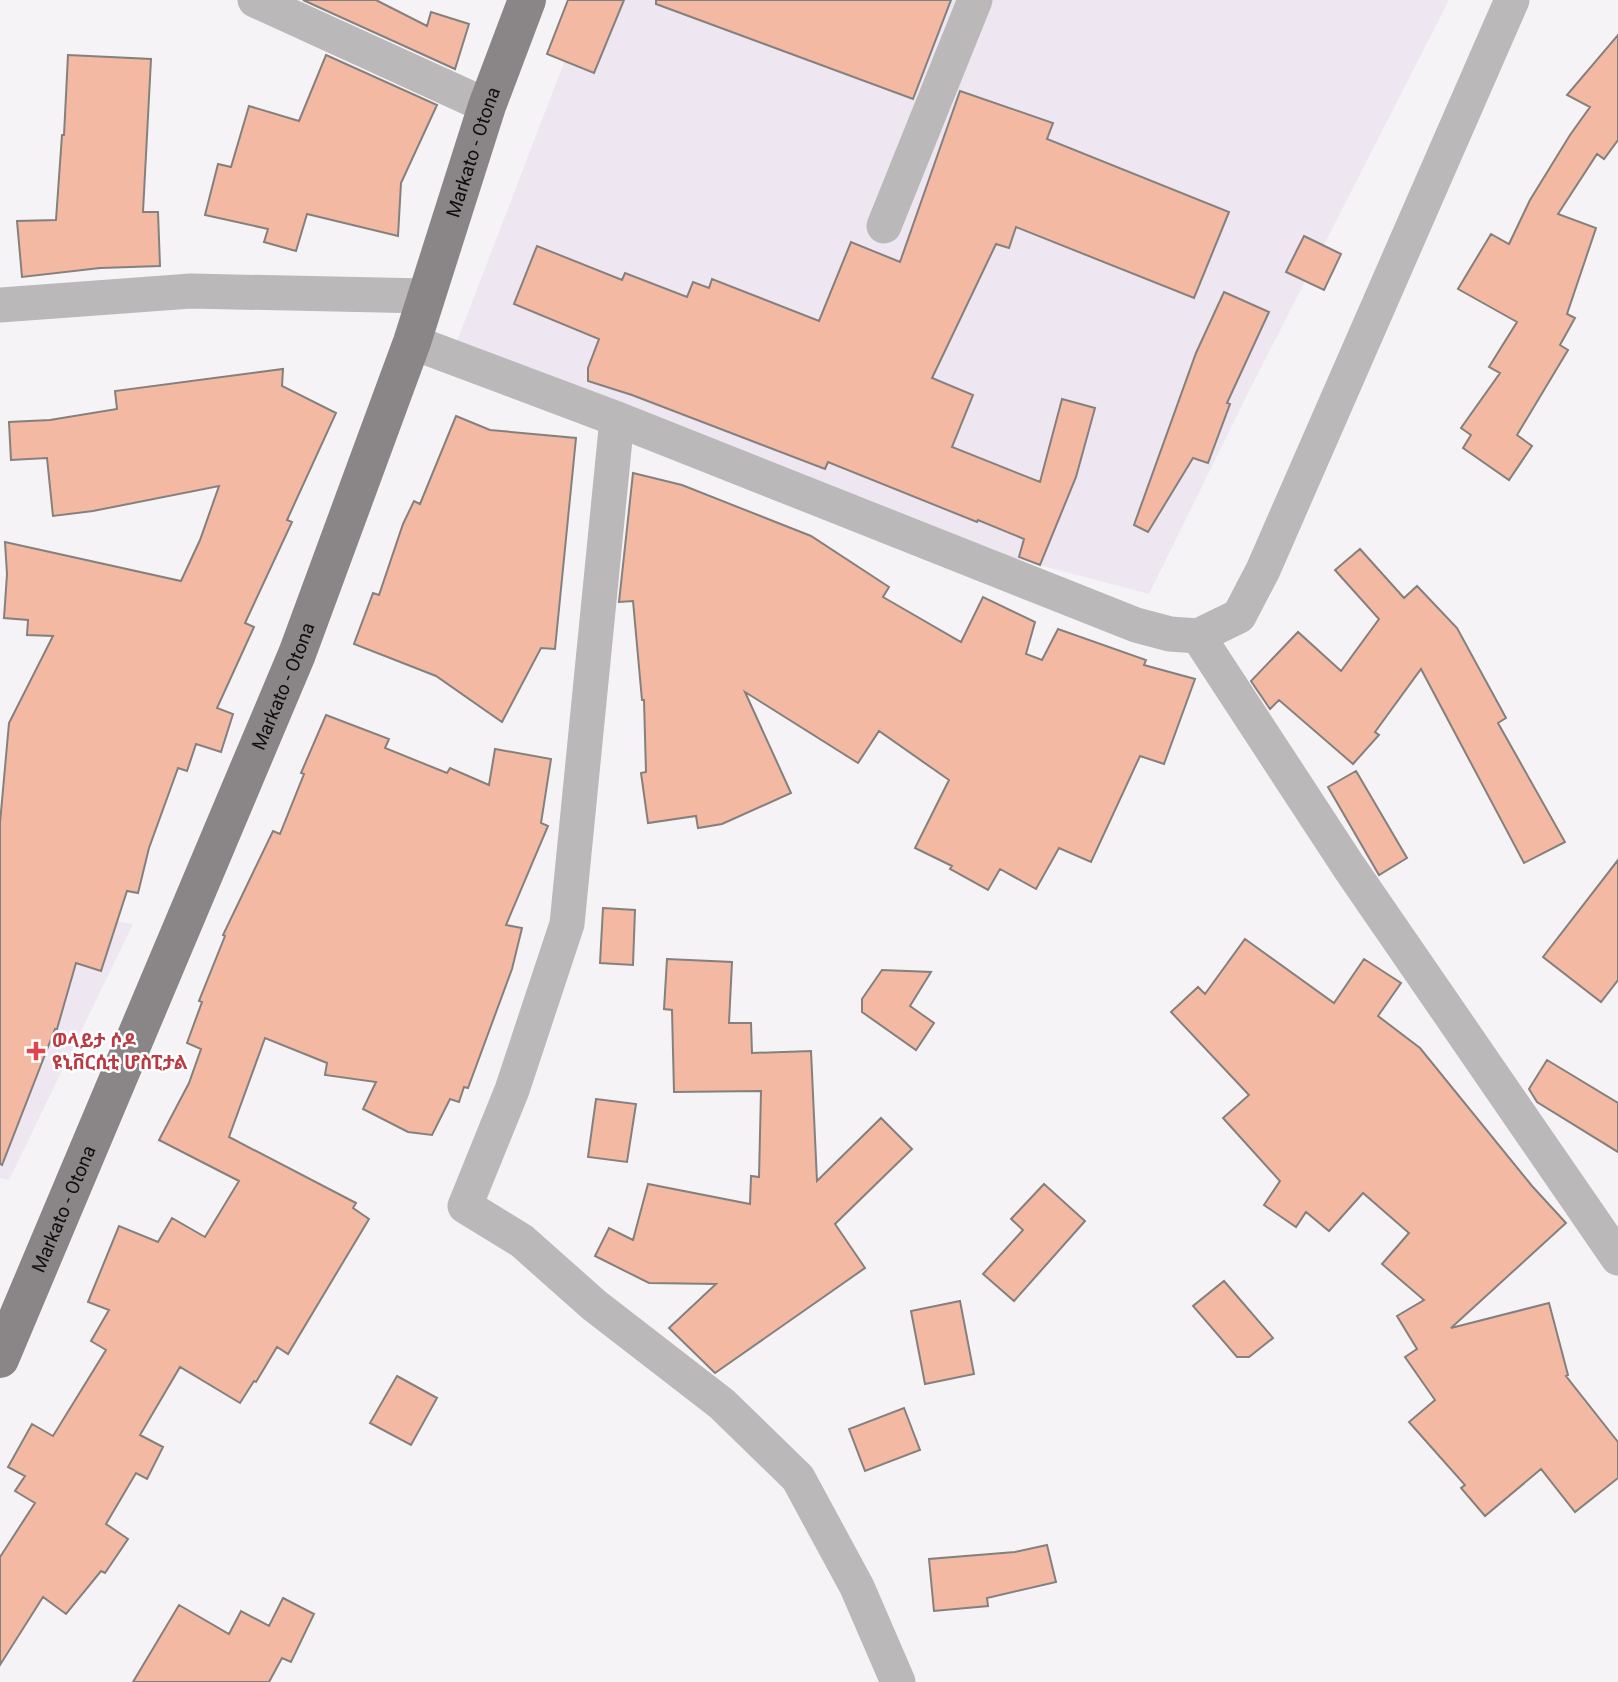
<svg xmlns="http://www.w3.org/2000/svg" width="1618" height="1682" viewBox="0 0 1618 1682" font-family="Roboto,'Noto Sans Ethiopic',sans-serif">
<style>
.built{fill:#eee6f0}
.building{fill:#f4b9a2;stroke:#84807e;stroke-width:2}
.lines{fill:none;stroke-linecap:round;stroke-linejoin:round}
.street{stroke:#bab8b9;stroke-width:35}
.primary{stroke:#8a8687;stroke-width:38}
.health-dot{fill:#e0444e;stroke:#fff;stroke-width:2.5}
.labels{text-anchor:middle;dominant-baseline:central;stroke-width:5;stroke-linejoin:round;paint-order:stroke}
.street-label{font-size:19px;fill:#0e0d0f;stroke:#fff}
.health-label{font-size:19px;font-weight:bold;fill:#be3a42;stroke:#fff;text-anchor:start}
</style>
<rect width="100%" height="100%" fill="#f5f3f6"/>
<path class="built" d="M588 0H1449L1247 395 1149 594 987 551 456 344Z
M0 903 133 924 9 1180 0 1178Z"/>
<path class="building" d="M303 0H376L427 26 431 12 469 24 455 69Z
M568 0H624L594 73 547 54Z
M656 0H951L913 99 656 4Z
M1618 35V140L1604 159 1597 154 1558 214 1596 228 1567 314 1575 318 1560 345 1568 350 1517 435 1532 446 1509 480 1463 448 1471 435 1461 428 1500 373 1489 367 1517 322 1458 289 1491 234 1509 244 1530 200 1570 135 1590 107 1567 95Z
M68 55 151 59 143 212H158L160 266 100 268 22 277 17 221 56 220 62 135H64Z
M326 55 437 105 401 183 398 236 307 214 296 251 264 242 268 229 205 215 218 164 231 167 249 106 299 121Z
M960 91 1053 123 1047 139 1229 212 1194 298 1016 227 1009 248 996 244 932 378 973 395 952 447 1040 482 1062 399 1095 408 1076 477 1040 565 1019 557 1024 539 978 520 977 522 828 462 825 469 632 395 588 381V368L599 339 514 304 537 246 622 280 625 273 687 297 693 282 709 288 712 279 819 321 851 242 900 262Z
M1304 236 1341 254 1324 290 1286 272Z
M1224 292 1269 312 1227 403 1230 404 1208 463 1193 458 1148 532 1134 525 1196 353Z
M283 369 282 386 336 413 287 520 292 522 245 623 254 627 217 708 233 714 221 752 196 744 187 771 178 768 149 848 138 893 127 891 101 971 76 963 57 1029H55L2 1165 0 1164V823L9 723 53 636 27 635 28 620 4 618 7 574 5 542 181 581 200 540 219 486 93 511 53 516 47 458 11 460 9 422 50 420 117 409 115 391Z
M456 416 490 430 576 438 555 649 541 648 502 722 436 676 354 644 373 593 379 595 403 524 414 501 420 504Z
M633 473 682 485 811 536 889 587 883 597 961 642 983 597 1035 622 1026 654 1042 660 1058 629 1146 660 1144 665 1195 679 1164 764 1140 756 1091 862 1059 848 1036 889 1000 869 988 890 950 869 952 866 915 848 949 780 879 731 858 763 745 692 791 793 722 824 698 828 696 816 648 823 641 773 646 772 644 700H642L633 601 619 602Z
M1360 549 1404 598 1417 586 1457 628 1506 718 1498 723 1565 842 1524 863 1421 669 1375 732 1379 735 1353 764 1279 700 1270 709 1251 681 1298 632 1341 671 1379 619 1335 570Z
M326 715 389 739 385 748 447 773 450 768 489 785 495 749 551 759 541 823 548 826 506 925 522 928 512 969 468 1088 464 1087 459 1102 450 1099 432 1135 408 1132 363 1109 376 1082 325 1075 327 1063 265 1038 229 1137 356 1203 353 1208 369 1219 288 1354 277 1347 256 1382 254 1381 240 1403 180 1367 140 1435 163 1447 147 1479 136 1473 106 1524 128 1539 105 1573 101 1571 66 1614 43 1597 0 1665V1557L35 1503 15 1491 25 1476 8 1467 32 1424 53 1436 106 1350 91 1341 109 1310 88 1302 119 1226 158 1242 172 1218 205 1237 239 1181 159 1140 189 1083 201 1049 187 1043 202 1002 199 1001 225 936 223 935 273 831 280 834 304 774 301 773Z
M1356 771 1407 858 1379 875 1328 787Z
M1618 860V980L1601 1002 1543 957Z
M603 908 635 910 633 965 600 963Z
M1245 939 1334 1003 1364 959 1401 983 1378 1016 1420 1048 1532 1186 1566 1223 1451 1328 1549 1303 1568 1375 1566 1376 1618 1442V1478L1575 1512 1541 1469 1485 1516 1461 1488 1465 1485 1409 1422 1435 1400 1405 1357 1417 1349 1397 1316 1424 1300 1382 1264 1409 1233 1363 1193 1329 1231 1306 1212 1296 1227 1264 1205 1280 1181 1223 1118 1249 1095 1171 1012 1198 987 1205 994Z
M667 959 732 962 729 1023H751L752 1053 811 1051 817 1181 881 1118 912 1149 835 1224 865 1268 715 1373 669 1328 716 1284 649 1283 595 1256 609 1228 633 1240 648 1184 750 1204 751 1176 759 1177 761 1091 674 1092 672 1010 664 1009Z
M882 970 931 972 910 1006 934 1023 916 1050 862 1012V999Z
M1547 1060 1618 1103V1152L1537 1102 1529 1089Z
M596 1099 636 1104 627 1162 588 1157Z
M1044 1184 1085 1221 1014 1301 983 1274 1023 1230 1011 1219Z
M1224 1281 1273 1338 1249 1357H1237L1193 1306Z
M960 1301 974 1374 925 1384 911 1311Z
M397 1376 437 1398 411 1445 370 1423Z
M904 1408 920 1450 865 1471 849 1429Z
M1047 1545 1056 1582 987 1598 988 1606 934 1611 929 1559 1015 1552Z
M283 1598 314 1614 291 1662 282 1658 269 1682H133L179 1605 229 1634 241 1611 269 1626Z"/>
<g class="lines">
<path class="street" d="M255 0 487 106
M884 226 975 0
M0 305 191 291 426 296
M412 342 617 419 1136 625 1170 634 1198 636 1239 616 1263 570 1512 0
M617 419 567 924 512 1090 465 1206 522 1241 594 1305 722 1404 798 1478 857 1587 898 1682
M1198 636 1349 867 1618 1258"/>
<path class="primary" id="s1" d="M0 1359 297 654 412 342 487 106 527 0"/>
</g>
<path class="health-dot" d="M32.5 1040.5h7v7h7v7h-7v7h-7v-7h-7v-7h7z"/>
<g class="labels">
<g class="street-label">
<text stroke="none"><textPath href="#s1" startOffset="1297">Markato - Otona</textPath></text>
<text stroke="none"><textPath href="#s1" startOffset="730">Markato - Otona</textPath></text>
<text stroke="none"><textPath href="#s1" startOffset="163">Markato - Otona</textPath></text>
</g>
<g class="health-label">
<text x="52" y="1040">ወላይታ ሶዶ<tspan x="52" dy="22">ዩኒቨርሲቲ ሆስፒታል</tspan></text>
</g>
</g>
</svg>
